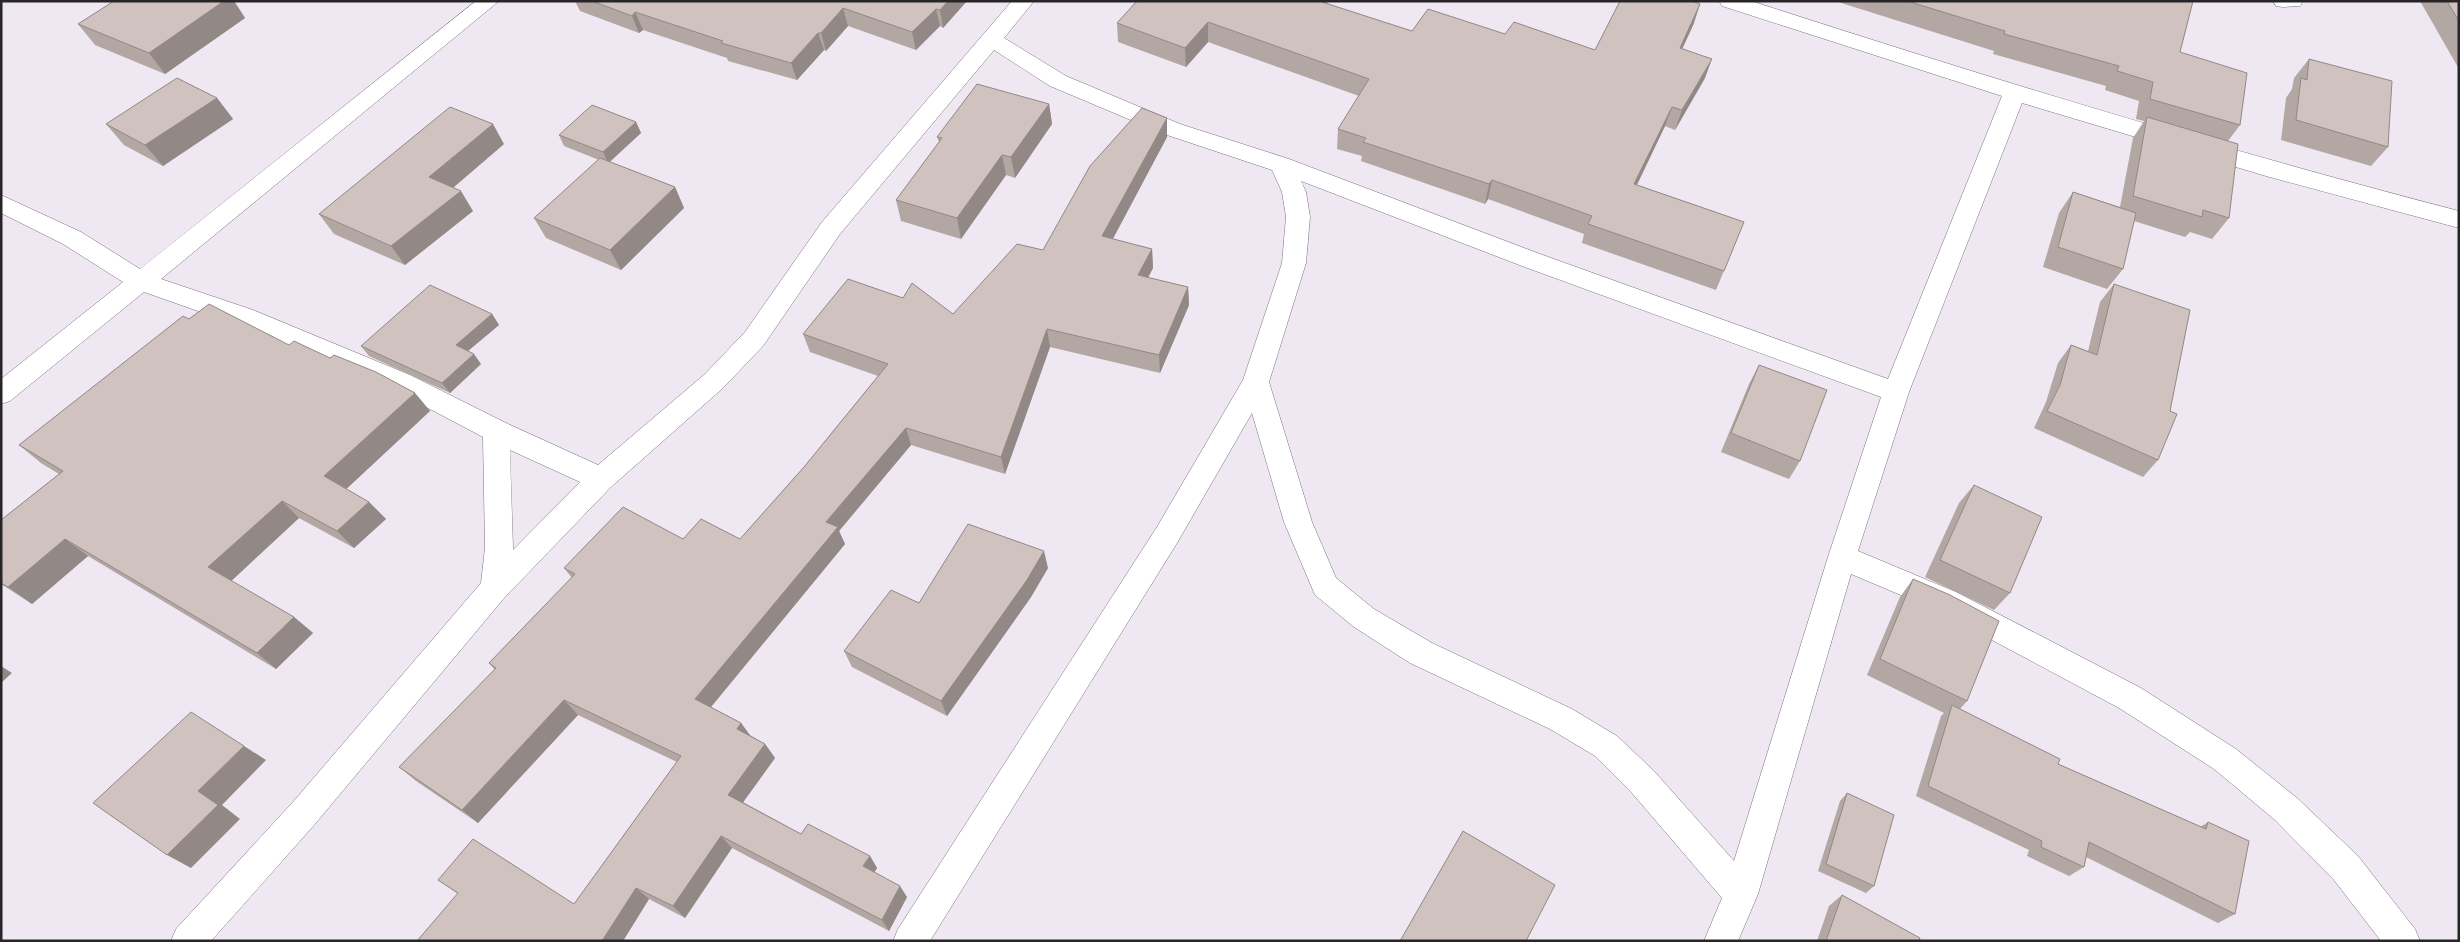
<svg xmlns="http://www.w3.org/2000/svg" width="2460" height="942" viewBox="0 0 2460 942" font-family="'Varela Round',sans-serif">
<style>
.lines{fill:none;stroke-linecap:round;stroke-linejoin:round}
.minor-casing{stroke:#79737d;stroke-width:1}
.minor{fill:#fff;fill-rule:evenodd}
.wall{fill:#b3a7a3}
.shaded-wall{fill:#928885}
.building{fill:#d0c2be;stroke:#928885}
</style>
<rect width="100%" height="100%" fill="#efe8f3"/>
<g class="lines">
<g class="minor-casing">
<path id="minor" d="M476 1H499L161 279 253 310 410 375 506 423 598 465 705 374 745 332 822 222 1012 1H1034L1004 38 1066 76 1180 124 1289 159 1540 254 1888 379 2002 96 1722 6 1719 1H1751C1986 77 2220 149 2459 211V228L2266 176 2022 103 1909 392 1858 551 1956 592 2041 636 2141 688 2236 749 2297 798 2358 856 2415 929 2420 941H2381L2334 880 2275 820 2214 769 2119 708 1936 610 1851 574 1758 894 1738 941H1704L1722 898 1632 793 1595 756 1550 729 1410 663 1354 627 1315 595 1284 522 1252 413 1177 543 930 941H893L898 929 1157 527 1243 380 1282 263 1286 217 1282 192 1272 170 1164 134 1050 86 994 50 840 234 763 346 723 388 611 487 505 597 315 824 211 941H171L176 929 293 802 481 583 485 548 483 437 392 389 235 324 144 292 10 401 1 404V379L123 282 63 244 1 213V195L81 232 140 269ZM1301 181 1522 266 1881 397 1828 557 1734 861 1654 771 1617 736 1572 709 1432 643 1374 609 1336 578 1312 522 1269 382 1306 263 1310 217 1306 192ZM510 450 580 482 513 550V548Z
M2273 1H2303L2300 6 2283 7 2276 6Z"/>
</g>
<use href="#minor" class="minor"/>
</g>
<path class="wall" d="M114 1H234L245 18 165 74 95 45 78 24Z
M575 1H967L943 28 940 26 916 50 848 26 826 51 824 50 797 80 728 61 727 58 643 30 639 33 580 11Z
M1137 1H1328L1326 4 1412 31 1505 34 1595 50 1694 23 1682 49 1705 78 1675 130 1665 126 1637 185 1744 222 1716 290 1582 243 1584 234 1488 199 1485 204 1361 161 1362 156 1337 149 1338 129 1359 96 1208 42 1186 67 1118 42 1117 23Z
M1835 1H2193L2180 52 2240 125 2228 141 2229 218 2212 239 2190 232 2185 237 2134 221 2123 269 2107 289 2043 267 2059 213 2073 192 2120 207 2133 138 2144 121 2136 119 2139 101 2105 90 2106 86 1993 54 1994 51Z
M2420 1H2459V69Z
M2309 59 2388 147 2371 166 2281 140 2286 98 2292 89 2294 78Z
M217 98 233 119 163 166 124 145 106 124Z
M1049 104 1052 124 1015 178 1006 175 961 239 901 221 896 200 939 142 937 137Z
M1167 118V137L1113 239 1152 249 1153 268 1148 278 1188 287 1189 305 1160 373 1050 347 1005 474 911 445 839 531 845 544 711 707 741 723 750 735 765 744 775 758 743 802 801 834 870 856 877 868 874 872 907 897 889 931 732 848 685 918 649 899 623 941H417L458 894 438 880 574 904 677 762 578 715 478 823 416 781 399 767 495 670 489 663 572 578 564 568 683 539H740L804 467 878 376 810 352 803 334 903 298 953 314 1043 250Z
M636 122 641 133 610 162 675 187 684 208 621 270 546 238 534 218 599 160 564 146 559 135Z
M504 144 453 188 473 211 405 265 334 234 319 214Z
M2114 284 2158 460 2143 477 2034 428 2046 402 2058 363 2071 345 2088 351 2100 302Z
M492 314 499 325 468 351 481 364 450 393 369 356 361 346Z
M189 319 289 345 330 358 415 393 430 411 346 489 369 502 386 519 354 548 299 518 231 581 294 617 313 633 276 669 88 556 32 604 1 584V520L59 474 41 463 19 445Z
M1759 365 1800 461 1789 479 1721 452 1749 384Z
M1974 485 2010 593 1994 610 1925 577 1959 503Z
M1048 568 1031 597 947 716 852 667 844 651 919 603Z
M1913 579 1967 701 1960 709 2058 764 2200 827 2208 822 2235 914 2218 923 2086 857 2084 867 2069 876 2027 856 2029 850 1916 796 1941 716 1944 713 1867 675 1900 597Z
M1847 793 1874 886 1866 893 1818 871 1840 801Z
M1842 895 1919 941H1817L1829 906Z"/>
<path class="shaded-wall" d="M224 1H234L245 18 165 74 149 53Z
M948 1H967L943 28 940 10Z
M1700 4 1694 23 1674 67 1680 48Z
M843 8 848 26 826 51 821 33Z
M936 9 940 26 916 50 912 32Z
M635 12 643 30 639 33 632 16Z
M1208 22V42L1186 67 1185 48Z
M818 33 824 50 797 80 791 63Z
M1712 59 1705 78 1675 130 1682 110Z
M217 98 233 119 163 166 145 145Z
M1049 104 1052 124 1015 178 1011 157Z
M1672 107 1665 126 1628 203 1634 184Z
M1167 118V137L1104 255 1102 236Z
M636 122 641 133 608 163 603 152Z
M493 124 504 144 442 197 429 177Z
M1002 155 1006 175 961 239 957 218Z
M1492 180 1488 199 1485 204 1489 184Z
M675 187 684 208 621 270 610 250Z
M461 191 473 211 405 265 391 246Z
M1152 249 1153 268 1139 294 1138 275Z
M1188 287 1189 305 1160 373 1159 355Z
M492 314 499 325 463 355 456 345Z
M1047 329 1050 347 1005 474 1001 457Z
M474 354 481 364 450 393 442 383Z
M415 393 430 411 341 494 324 476Z
M906 428 911 445 839 531 845 544 706 713 695 699 826 522Z
M282 501 299 518 228 584 208 567Z
M369 502 386 519 354 548 337 531Z
M65 539 88 556 32 604 8 587Z
M1044 551 1048 568 1031 597 947 716 941 701Z
M294 617 313 633 276 669 257 653Z
M1 666 12 673 1 683Z
M564 700 578 715 478 823 462 810Z
M741 723 751 737 737 729Z
M765 744 775 758 739 808 728 795Z
M244 746 266 760 222 805 240 819 191 868 167 855 198 791Z
M721 836 732 848 685 918 673 906Z
M870 856 877 868 871 878 863 866Z
M900 886 907 897 889 931 882 920Z
M636 888 649 899 623 941H602Z"/>
<path class="building" d="M114 1H224L149 53 78 24Z
M592 1H948L940 10 936 9 912 32 843 8 821 33H818L791 63 721 43 723 41 635 12 632 16Z
M1137 1H1323L1322 2 1412 31 1428 9 1505 34 1514 22 1595 50 1620 1H1692L1700 4 1680 48 1712 59 1682 110 1672 107 1634 184 1744 222 1724 271 1588 224 1592 216 1492 180 1489 184 1363 142 1366 138 1338 129 1369 79 1208 22 1185 48 1117 23Z
M1907 1H2193L2180 52 2247 73 2240 125 2150 99 2153 82 2117 71 2119 66 2004 34 2005 31Z
M2447 1H2459V21Z
M2309 59 2392 81 2388 147 2296 120 2301 78 2307 80Z
M177 78 217 98 145 145 106 124Z
M977 84 1049 104 1011 157 1002 155 957 218 896 200 942 138 937 137Z
M592 105 636 122 603 152 559 135Z
M450 107 493 124 429 177 461 191 391 246 319 214Z
M1142 108 1167 118 1102 236 1152 249 1138 275 1188 287 1159 355 1047 329 1001 457 906 428 826 522 838 527 695 699 741 723 737 729 765 744 728 795 801 834 808 824 870 856 863 866 900 886 882 920 721 836 673 906 636 888 602 941H417L458 893 438 880 473 839 574 904 681 756 564 700 462 810 399 767 496 668 489 663 575 574 564 568 623 507 683 539 701 519 740 539 804 467 888 364 803 334 848 279 903 298 912 283 953 314 1017 244 1043 250 1090 166Z
M2147 117 2238 144 2229 218 2203 210 2202 217 2133 196Z
M600 158 675 187 610 250 534 218Z
M2073 192 2136 213 2123 269 2058 247Z
M2114 284 2190 310 2170 411 2177 414 2158 460 2047 411 2060 385 2071 345 2097 355Z
M430 285 492 314 456 345 474 354 442 383 361 346Z
M209 304 289 345 294 341 330 358 334 355 376 372 415 393 324 476 369 502 337 531 282 501 208 567 294 617 257 653 65 539 8 587 1 583V520L63 471 19 445 183 316 189 319Z
M1759 365 1827 390 1800 461 1731 433Z
M1974 485 2042 517 2010 593 1940 560Z
M968 524 1044 551 1027 580 941 701 844 651 891 590 919 603Z
M1913 579 1950 595 1999 621 1967 701 1880 659Z
M1952 705 2060 759 2058 764 2206 829 2208 822 2249 841 2235 914 2089 842 2084 867 2041 847 2042 841 1928 786Z
M191 712 244 746 198 791 218 805 167 855 93 803Z
M1847 793 1894 815 1874 886 1826 864Z
M1463 831 1555 885 1526 941H1400Z
M1842 895 1920 938 1919 941H1826Z"/>
<rect width="2460" height="942" fill="none" stroke="#282529" stroke-width="5"/>
</svg>
